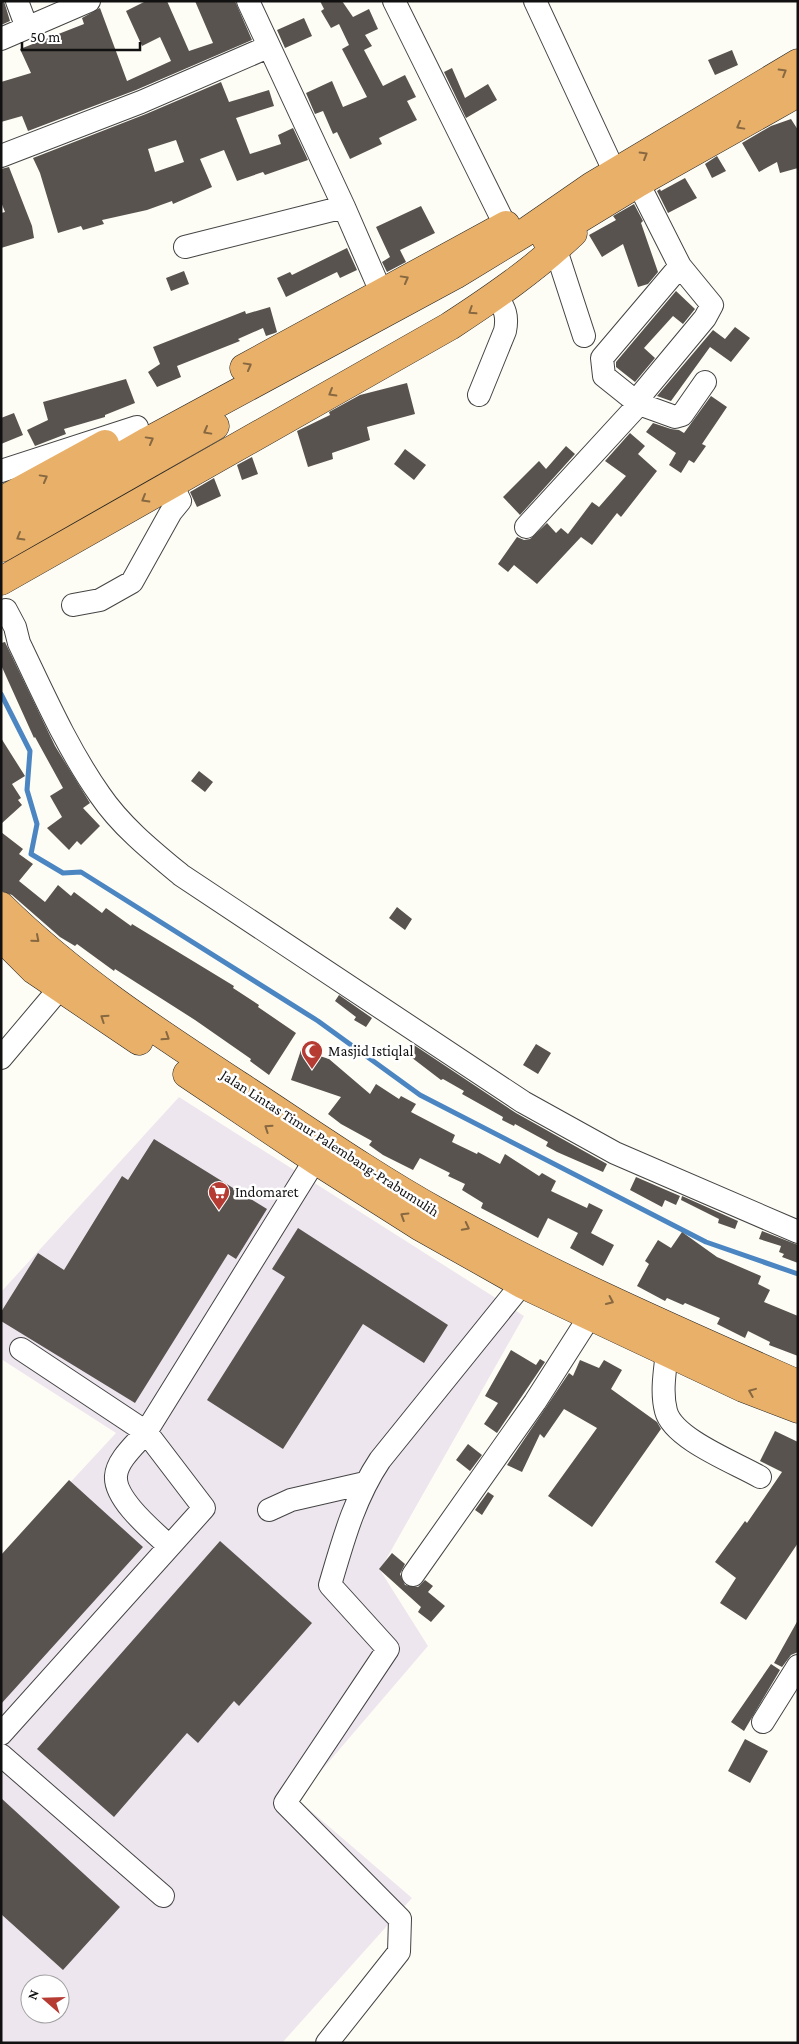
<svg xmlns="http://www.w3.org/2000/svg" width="799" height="2044" viewBox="0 0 799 2044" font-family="'Crimson Pro',serif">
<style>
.industrial{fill:#eee6ee;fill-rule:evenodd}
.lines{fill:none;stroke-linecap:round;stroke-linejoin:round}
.stream{stroke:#4b86c2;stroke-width:5}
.building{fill:#58534e;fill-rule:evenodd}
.minor-casing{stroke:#444;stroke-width:24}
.highway-casing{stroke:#222;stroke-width:29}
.minor{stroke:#fff;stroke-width:22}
.highway{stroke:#e8b069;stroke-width:28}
.oneway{stroke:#876841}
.labels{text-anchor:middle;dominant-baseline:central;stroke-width:5;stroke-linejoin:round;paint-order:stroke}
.poi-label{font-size:15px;fill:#111;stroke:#fff;text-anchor:start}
.street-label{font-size:15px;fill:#111;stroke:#fff}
</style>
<rect width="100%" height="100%" fill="#fefdf5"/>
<path class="industrial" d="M179 1097 524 1316 380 1570 428 1646 297 1799 412 1898 282 2043H1V1557L116 1433 1 1359V1292ZM30 1984H60V2014H30Z"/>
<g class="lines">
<path class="stream" d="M1 694 30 751 27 790 37 824 31 854 63 873 81 872 318 1021 420 1095 706 1242 798 1274"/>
</g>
<path class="building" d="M1 1H4L10 21 1 25Z
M146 1H167L189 51 213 43 195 1H235L252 40 136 90 28 131 22 116 1 122V82L31 73 20 49 84 24 82 18 100 8 127 81 171 61 160 37 142 46 126 11Z
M320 1H342L353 17 369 9 378 29 365 35 372 46 364 50 383 86 405 75 416 97 407 101 417 120 379 138 382 144 350 159 337 132 333 134 323 111 315 114 306 93 332 81 343 107 367 97 342 49 349 45 339 24 331 28 321 11 324 9Z
M304 18 312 36 285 48 277 30Z
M732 50 738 65 715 75 708 60Z
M452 68 465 98 488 84 497 100 466 118 444 72Z
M221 82 229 102 269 90 274 106 236 118 250 154 281 144 278 135 293 128 308 160 265 175 263 172 237 181 224 150 200 159 212 187 173 204 172 201 147 210 102 220 104 224 83 230 81 226 58 233 40 173 33 158 146 114ZM176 140 184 162 155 172 148 149Z
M791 119 798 130V168L780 173 777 162 759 172 742 143 771 126Z
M717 156 726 171 712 178 705 164Z
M9 167 32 226 34 238 1 248V213L5 212 1 202V169Z
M685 178 697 198 668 213 657 191 660 189 661 191Z
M634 204 643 221 641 223 658 272 648 284 638 287 623 244 602 257 589 235 616 220 613 216Z
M421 206 435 233 400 250 406 262 387 272 382 262 390 257 376 227Z
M347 248 357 270 340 278 337 272 286 297 277 278 290 272 292 275Z
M184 271 189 284 171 291 166 278Z
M676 291 695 309 683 324 673 316 644 348 655 358 635 382 616 367V362Z
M270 307 277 332 275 333 266 336 263 328 238 339 240 341 177 366 181 377 157 387 148 372 160 364 153 347 245 311 246 314Z
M735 327 750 338 731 362 710 347 671 401 657 396 713 330 725 339Z
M126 379 135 403 105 415V417L64 429 66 434 35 446 27 430 48 420 43 402Z
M407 383 415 414 367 427 370 440 332 453 333 459 308 467 297 431 330 415 329 412 360 395Z
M711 396 727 407 702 444 706 446 694 463 689 460 681 473 669 465 676 453 646 432 653 423 671 429 679 430 684 433Z
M14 413 23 435 1 444V418Z
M630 433 645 446 638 454 657 471 621 517 617 513 592 545 581 537 537 584 514 565 508 572 498 564 517 537 524 540 530 539 547 523 556 533 561 528 568 534 592 502 599 507 626 476 605 461Z
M566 446 575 454 520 515 503 497 539 461 546 469Z
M405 449 426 465 414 480 394 464Z
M252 457 258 474 242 480 237 465Z
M214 478 221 496 197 507 190 492Z
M5 642 55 746 90 803 83 808 100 826 81 845 77 841 69 850 47 828 62 817 50 796 63 788 35 737 34 738 1 665V643Z
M1 738 25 776 12 784 21 798 18 800 22 805 1 824Z
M199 771 213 782 205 792 191 781Z
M1 832 23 849 19 854 33 864 19 881 45 902 58 885 71 896 74 892 102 913 106 908 131 926 132 924 234 986 233 988 259 1005 258 1007 296 1033 269 1075 250 1061 251 1059 195 1020 115 969 114 971 77 944 75 946 60 937 12 895 1 891Z
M397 907 412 919 405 930 389 918Z
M339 995 372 1018 366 1027 354 1020 356 1017 335 1001Z
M536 1044 551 1053 538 1074 523 1065Z
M414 1045 516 1113 607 1164 603 1172 557 1152 546 1146 548 1142 515 1124 514 1126 502 1120 503 1117 462 1094 464 1091 443 1079 441 1080 407 1054Z
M301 1050 329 1059 370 1094 376 1084 399 1099 401 1096 416 1104 411 1112 455 1135 452 1142 477 1154 478 1152 500 1164 505 1154 539 1176 542 1173 556 1181 551 1191 587 1208 589 1203 603 1210 591 1233 614 1245 603 1266 570 1248 578 1233 548 1218 538 1238 481 1208 483 1203 462 1190 465 1184 448 1176 450 1173 420 1158 413 1170 383 1155 369 1145 372 1141 341 1124 328 1114 341 1097 291 1080Z
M154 1139 267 1209 236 1259 228 1254 135 1403 1 1321V1312L38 1253 64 1270 122 1176 128 1180Z
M636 1177 680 1196 676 1205 665 1200 662 1207 630 1190Z
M682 1196 738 1221 735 1229 718 1223 719 1219 681 1200Z
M298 1228 448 1325 424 1363 363 1324 283 1449 207 1400 285 1277 272 1269Z
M762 1231 798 1245V1263L782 1257 784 1254 779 1252 781 1246 759 1239Z
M682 1232 717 1257 761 1276 758 1284 770 1290 764 1302 798 1316V1356L769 1345 770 1342 748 1331 745 1338 717 1324 720 1318 685 1303 683 1305 667 1298 665 1301 637 1286 649 1264 645 1261 658 1240 671 1248Z
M511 1350 536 1365 540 1359 545 1362 497 1433 484 1424 498 1403 485 1396Z
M580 1360 599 1368 604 1360 622 1370 611 1389 657 1422 661 1429 592 1527 548 1496 597 1428 564 1409 544 1438 540 1434 522 1472 507 1465 569 1373 573 1376Z
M775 1431 798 1442V1543L746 1620 720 1603 736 1578 715 1562 745 1521 747 1523 782 1472 760 1461Z
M468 1444 482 1455 470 1471 456 1460Z
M69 1480 143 1547 1 1704V1555Z
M488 1492 494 1496 482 1515 475 1510Z
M220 1541 312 1623 239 1706 234 1701 198 1743 187 1733 114 1817 37 1749Z
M392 1553 405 1564 400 1574 405 1585 418 1587 425 1580 433 1586 428 1592 445 1606 431 1622 418 1612 421 1607 379 1569Z
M798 1620V1652L791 1655 782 1667 774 1663Z
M771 1664 780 1670 744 1731 731 1722Z
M745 1739 768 1751 750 1783 728 1771Z
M1 1798 120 1907 63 1970 1 1914Z"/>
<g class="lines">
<g class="minor-casing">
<path id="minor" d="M17 1 27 28
M248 1 344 207 381 292
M394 1 505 225
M535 1 615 173
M1 39 89 1
M1 156 141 102 268 47
M185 247 344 207
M556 250 584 336
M680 266 602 358 604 376 639 404 675 417 682 415 705 382
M479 395 505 331C508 316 505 308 496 296
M636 401 705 318 712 305 680 266 638 183
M1 471 137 427
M526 527 639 404
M73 605 100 600 132 582 171 512 180 501 172 484
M6 610 15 627 19 643C44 695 67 748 100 795 121 826 152 851 181 875L523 1102 615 1153 798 1232
M1 1058 60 988
M21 1349 146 1432C136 1444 117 1460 116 1476 114 1499 153 1531 169 1546
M667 1352C665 1371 661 1392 666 1411 673 1439 736 1463 760 1477
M269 1510 291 1500 365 1483
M413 1575 535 1402 590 1316
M763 1722 798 1666
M1 1734 204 1508 146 1432 315 1160
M1 1755 163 1896
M327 2043 399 1952 400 1919 285 1803 388 1649 330 1585C343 1541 354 1499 380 1460L522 1284"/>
</g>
<g class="highway-casing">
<path id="highway" d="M546 239 638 183 798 93
M244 368 506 225
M1 501 105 444
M1 525 148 441 455 275 524 233 592 186 798 63
M1 548 215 426
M1 581 450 326C493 298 535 269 573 233
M1 906C73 977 156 1031 240 1086 306 1129 370 1174 438 1212 554 1277 676 1330 798 1384
M1 937 34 970 139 1041
M187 1074 315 1160 419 1226 522 1284 743 1388 798 1409"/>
</g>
<use href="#minor" class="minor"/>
<use href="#highway" class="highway"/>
</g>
<defs><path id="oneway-chevron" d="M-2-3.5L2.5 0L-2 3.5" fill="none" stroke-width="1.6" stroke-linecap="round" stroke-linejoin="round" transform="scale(1.25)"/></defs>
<g class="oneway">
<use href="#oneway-chevron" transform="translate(783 72) rotate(-31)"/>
<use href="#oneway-chevron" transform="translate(740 126) rotate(151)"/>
<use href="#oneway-chevron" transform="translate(644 155) rotate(-31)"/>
<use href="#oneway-chevron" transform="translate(405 279) rotate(-29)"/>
<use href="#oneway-chevron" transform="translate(472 311) rotate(147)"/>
<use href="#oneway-chevron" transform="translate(248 366) rotate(-29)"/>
<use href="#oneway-chevron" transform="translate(332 393) rotate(150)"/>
<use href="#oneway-chevron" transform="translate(207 431) rotate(151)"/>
<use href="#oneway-chevron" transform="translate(150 440) rotate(-29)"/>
<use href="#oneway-chevron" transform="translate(44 478) rotate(-29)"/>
<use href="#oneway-chevron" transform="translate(145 499) rotate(150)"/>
<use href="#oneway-chevron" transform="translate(20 537) rotate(150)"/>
<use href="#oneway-chevron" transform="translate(36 939) rotate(41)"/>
<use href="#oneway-chevron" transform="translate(104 1018) rotate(-146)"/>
<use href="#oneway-chevron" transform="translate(166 1037) rotate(33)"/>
<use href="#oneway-chevron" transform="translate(268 1128) rotate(-146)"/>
<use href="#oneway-chevron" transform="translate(404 1216) rotate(-148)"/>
<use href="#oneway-chevron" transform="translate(466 1227) rotate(27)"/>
<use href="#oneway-chevron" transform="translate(610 1301) rotate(25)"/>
<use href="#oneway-chevron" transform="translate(752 1392) rotate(-158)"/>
</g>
<defs>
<g id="mosque-pin" transform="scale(1.125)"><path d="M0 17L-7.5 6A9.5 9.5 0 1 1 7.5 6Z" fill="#b63b33" stroke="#fff"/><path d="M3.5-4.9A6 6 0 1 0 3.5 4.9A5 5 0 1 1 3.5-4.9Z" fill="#fff"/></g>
<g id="supermarket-pin" transform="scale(1.125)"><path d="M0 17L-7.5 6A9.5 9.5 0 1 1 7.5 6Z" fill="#b63b33" stroke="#fff"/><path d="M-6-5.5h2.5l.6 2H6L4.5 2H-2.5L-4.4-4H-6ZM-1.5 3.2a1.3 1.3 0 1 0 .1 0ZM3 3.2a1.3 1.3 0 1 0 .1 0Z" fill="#fff"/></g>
</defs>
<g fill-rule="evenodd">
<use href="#mosque-pin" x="312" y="1051"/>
<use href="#supermarket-pin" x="219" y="1192"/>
</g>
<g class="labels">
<g class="poi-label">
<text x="328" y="1051">Masjid Istiqlal</text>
<text x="235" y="1192">Indomaret</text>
</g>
<g class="street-label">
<text transform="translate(330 1143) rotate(33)">Jalan Lintas Timur Palembang-Prabumulih</text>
</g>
</g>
<rect width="799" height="2044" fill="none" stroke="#111111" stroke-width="5"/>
<g transform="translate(45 1999) rotate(290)"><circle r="24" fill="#ffffff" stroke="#a0a0a0"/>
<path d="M0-4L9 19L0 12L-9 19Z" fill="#b63b33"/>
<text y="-8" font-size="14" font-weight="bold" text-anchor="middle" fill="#111111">N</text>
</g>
<path d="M22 42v8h118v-8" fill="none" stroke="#111111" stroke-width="2.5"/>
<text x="30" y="42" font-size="15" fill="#111111" stroke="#ffffff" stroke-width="4" paint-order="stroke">50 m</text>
</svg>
